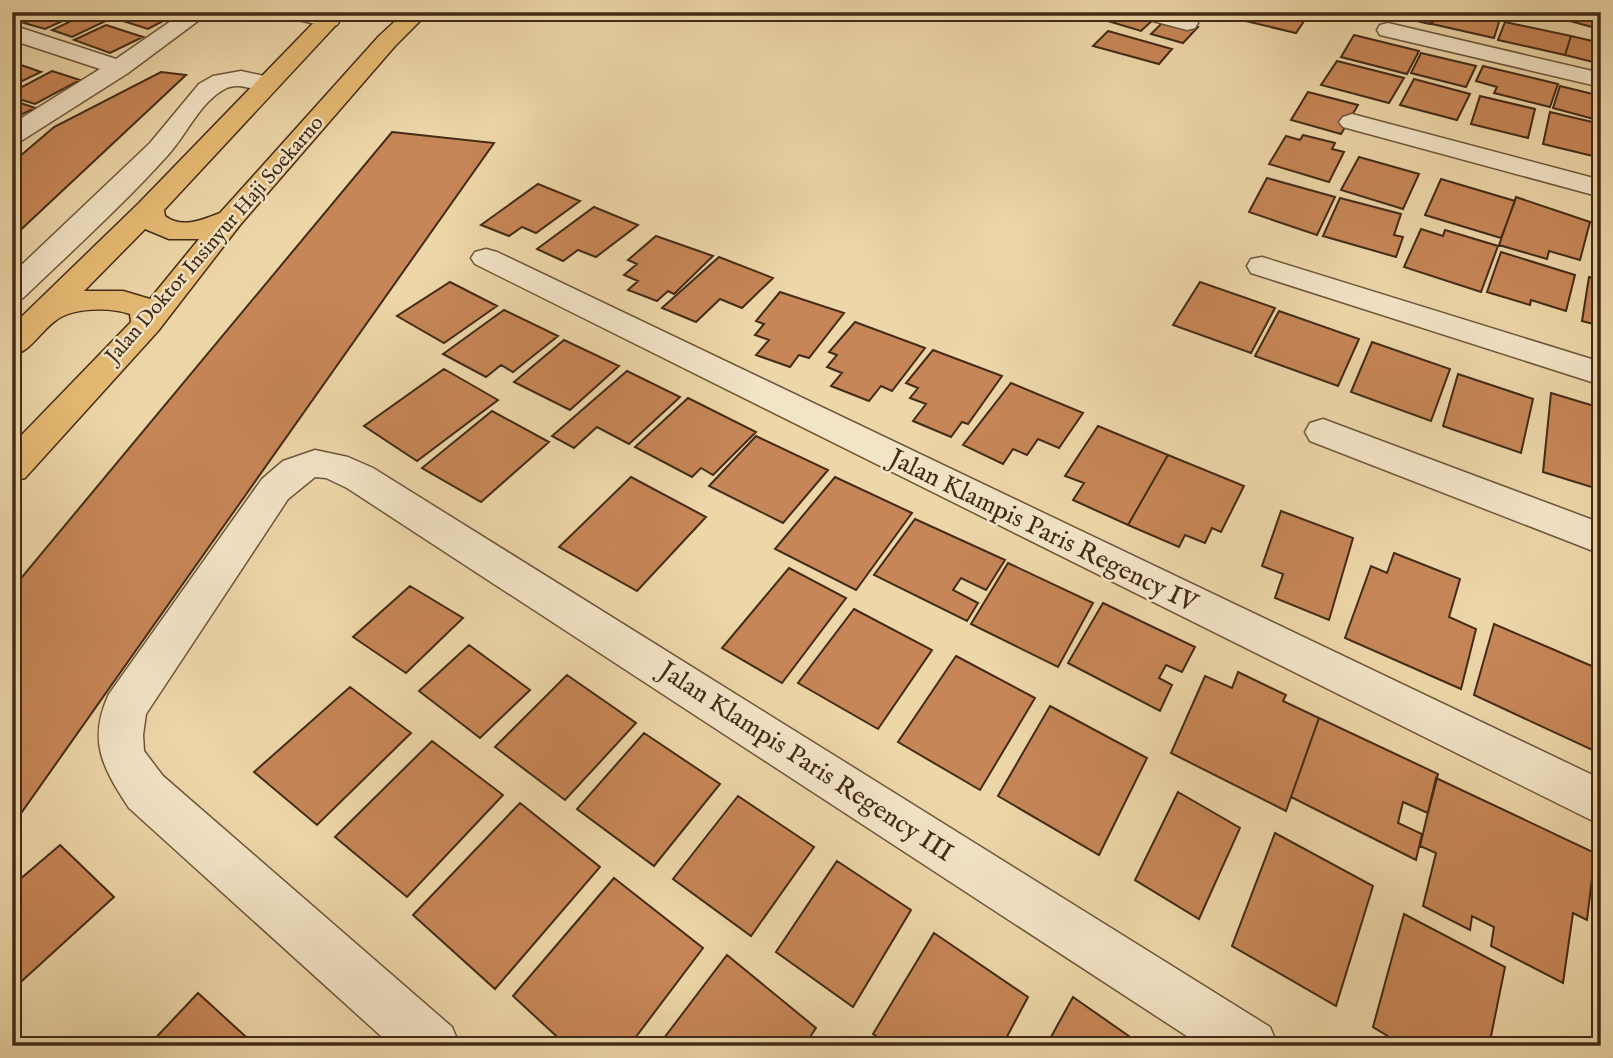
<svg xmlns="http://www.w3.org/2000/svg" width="1613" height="1058" viewBox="0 0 1613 1058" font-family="'IM FELL English',serif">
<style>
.building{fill:#c78657;stroke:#432b17;stroke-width:2}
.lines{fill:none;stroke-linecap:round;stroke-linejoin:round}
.minor-casing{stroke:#6e563b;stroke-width:3}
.major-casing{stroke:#432b17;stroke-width:3}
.minor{fill:#f3e4c6;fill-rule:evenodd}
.major{fill:#e6bb74;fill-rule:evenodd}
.labels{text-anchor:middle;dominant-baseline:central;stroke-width:5;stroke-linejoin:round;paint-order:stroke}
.far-street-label{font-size:21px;fill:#432b17;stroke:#f3e4c6}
.street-label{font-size:26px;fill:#432b17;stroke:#f3e4c6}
</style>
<rect width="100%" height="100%" fill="#edd6a8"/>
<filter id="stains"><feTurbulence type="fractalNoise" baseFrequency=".00286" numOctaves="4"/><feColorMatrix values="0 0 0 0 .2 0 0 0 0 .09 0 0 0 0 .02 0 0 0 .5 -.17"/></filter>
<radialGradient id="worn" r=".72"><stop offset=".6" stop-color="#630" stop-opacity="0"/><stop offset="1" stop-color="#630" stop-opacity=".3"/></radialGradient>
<path class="building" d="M47 12H73L78 14 45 29 24 23Z
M104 12H131L115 20 98 15Z
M137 12H180L148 29 120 20Z
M1092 12H1134L1155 18 1141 31 1088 15Z
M1227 12H1310L1296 33 1224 16Z
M1379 12H1435L1430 24Z
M1437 12H1469L1500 19 1494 38 1432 24Z
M1558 12H1590L1600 15 1592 27 1555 17Z
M88 13 108 20 72 37 52 30Z
M1166 19 1198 27 1183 43 1151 34Z
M1505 22 1571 36 1565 55 1498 40Z
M106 25 143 37 110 53 74 40Z
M1108 31 1172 49 1159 64 1093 46Z
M1354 35 1419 51 1407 74 1341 57Z
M1571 36 1601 43V64L1565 55Z
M1421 53 1476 66 1466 87 1411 73Z
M1337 61 1404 78 1389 103 1321 85Z
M21 65 41 72 12 86V69Z
M1483 66 1558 84 1550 107 1494 93 1497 87 1476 81Z
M52 71 80 80 35 104 12 97V92Z
M161 72 186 75 12 238V163L54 127Z
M1414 79 1470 94 1457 120 1400 105Z
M1560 86 1601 96V121L1553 108Z
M1308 92 1358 105 1341 134 1291 120Z
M1480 96 1535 109 1528 138 1471 124Z
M12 100 35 108 12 119Z
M1550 112 1601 124V158L1543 144Z
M392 132 494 143 12 826V589Z
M1303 135 1335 143 1332 149 1344 152 1329 182 1269 164 1286 136 1300 140Z
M1359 157 1419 174 1403 209 1341 190Z
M1267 178 1335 197 1317 235 1249 212Z
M1441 179 1515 201 1501 238 1425 215Z
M538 184 580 201 536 233 522 227 509 236 481 225Z
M1516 197 1590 222 1580 260 1549 251 1547 259 1499 245Z
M1340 198 1401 214 1394 235 1403 237 1396 257 1323 236Z
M594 207 638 225 596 257 578 250 563 261 537 249Z
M1421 229 1443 236 1445 230 1498 246 1481 292 1404 267Z
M656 236 713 256 674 294 668 291 657 301 628 290 638 281 624 275 637 264 628 260Z
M1501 252 1575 275 1566 311 1531 300 1530 305 1487 292Z
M719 257 773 278 742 308 720 299 696 322 662 308Z
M1589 277 1601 280V326L1582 321Z
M450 282 497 306 444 343 397 316Z
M1200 282 1275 308 1251 353 1173 325Z
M780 292 844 313 809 358 799 355 790 367 756 355 769 340 755 335 764 324 756 321Z
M504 310 558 336 513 372 501 365 486 377 443 354Z
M1279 311 1359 339 1338 386 1255 356Z
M855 322 925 348 892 391 881 386 869 401 831 386 842 373 827 367 837 355 829 352Z
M564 340 619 366 570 410 514 382Z
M1372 342 1450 369 1431 421 1351 392Z
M933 350 1002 376 968 424 962 422 951 437 913 421 926 404 910 398 918 388 906 383Z
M444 369 498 400 417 461 364 426Z
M627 371 680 397 629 444 597 427 574 448 552 436Z
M1458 374 1533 399 1521 453 1443 426Z
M1011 383 1083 413 1059 448 1038 439 1027 455 1013 449 1003 464 963 445Z
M1551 393 1601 408V490L1543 472Z
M688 398 756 432 713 475 701 468 692 477 635 447Z
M492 411 549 442 481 502 422 468Z
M1098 426 1168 455 1128 525 1073 500 1084 483 1065 476Z
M756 436 828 470 783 523 709 486Z
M1168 455 1244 486 1221 532 1212 528 1205 543 1185 535 1179 547 1128 525Z
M631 477 706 517 637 591 559 547Z
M835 477 912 513 856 590 775 549Z
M1281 511 1353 538 1329 620 1275 598 1283 574 1262 566Z
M915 519 1005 560 986 590 961 578 953 590 978 603 967 621 874 575Z
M1394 553 1460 579 1449 617 1476 629 1461 689 1345 638 1371 566 1387 573Z
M1008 563 1093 603 1058 667 971 624Z
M789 568 846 598 782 683 722 648Z
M410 586 463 618 406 673 353 637Z
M1103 603 1195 647 1182 672 1166 665 1159 678 1172 685 1160 711 1068 663Z
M854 609 932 650 878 729 798 683Z
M1494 624 1601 670V754L1474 695Z
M469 645 530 690 480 738 419 691Z
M956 656 1035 698 980 790 898 742Z
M1238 672 1286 695 1283 701 1319 718 1286 811 1171 753 1205 676 1232 688Z
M567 675 636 723 565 800 495 747Z
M350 687 411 733 317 825 254 772Z
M1050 706 1147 758 1099 855 998 796Z
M1319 718 1438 774 1428 813 1403 802 1398 823 1422 834 1416 860 1291 797Z
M644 733 720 784 654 866 577 809Z
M432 741 503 795 407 897 335 837Z
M1436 778 1595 853 1587 920 1573 913 1563 983 1491 946 1494 927 1472 916 1470 930 1423 906 1436 853 1420 846Z
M1178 792 1240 828 1199 919 1135 880Z
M738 796 814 847 751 936 673 879Z
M520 803 600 867 495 989 413 915Z
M1275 833 1373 886 1336 1006 1232 946Z
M60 845 114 897 12 990V886Z
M837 861 911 910 853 1007 776 952Z
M614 878 703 948 629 1046H567L513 996Z
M1404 914 1505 967 1489 1046H1404L1373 1027Z
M934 933 1028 997 1002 1046H890L873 1034Z
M727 955 816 1028 804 1046H658Z
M198 993 256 1046H148Z
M1073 997 1143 1046H1046Z"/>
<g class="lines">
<g class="minor-casing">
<path id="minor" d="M184 12H210L128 73 21 141 12 143V124L100 69 12 40V25L116 59Z
M282 12H325L337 15 340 20 337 25 329 27 285 17Z
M1135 12H1173L1195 18 1198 23 1195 28 1187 30 1138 17Z
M1388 23 1601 73V87L1380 35 1377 30 1380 25Z
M241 71 269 77 278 85 275 90C257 95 241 79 223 90 199 104 187 134 168 155 123 205 72 251 23 298L12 301V274L150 143 199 84 213 76Z
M1352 114 1601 180V197L1343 127 1339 122 1343 117Z
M486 249 497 252 1601 779V825L475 264 471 258 475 252Z
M1262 257 1601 362V385L1251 273 1247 266 1251 259Z
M1323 419 1601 523V554L1310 441 1305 432 1310 423Z
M315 450 348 457 373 468 1270 1027 1278 1046H1202L347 488 326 478 315 477 288 499 146 714 143 735 144 751 163 776 452 1027 460 1046H392L129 808C103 768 87 741 109 694L262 479 283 461Z"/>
</g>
<g class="major-casing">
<path id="major" d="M324 12H348L164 210 165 216C182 229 202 220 220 213L379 36 405 12H429L395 46 240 225 158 331 25 478 12 481V445L131 322 130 314C110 307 72 307 55 321 39 333 32 350 12 356V326L139 203ZM145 229 169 239H199L150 299 123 291H84Z"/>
</g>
<use href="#minor" class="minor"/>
<use href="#major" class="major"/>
</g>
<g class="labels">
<g class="far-street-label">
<text transform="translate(215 240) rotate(-49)">Jalan Doktor Insinyur Haji Soekarno</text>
</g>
<g class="street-label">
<text transform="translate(1043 531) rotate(26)">Jalan Klampis Paris Regency IV</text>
<text transform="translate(806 762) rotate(33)">Jalan Klampis Paris Regency III</text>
</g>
</g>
<rect width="1613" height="1058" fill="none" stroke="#edd6a8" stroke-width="42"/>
<rect x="14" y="14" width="1585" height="1030" fill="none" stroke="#432b17" stroke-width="3.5"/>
<rect x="21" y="21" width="1571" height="1016" fill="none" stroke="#432b17" stroke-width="2"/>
<rect width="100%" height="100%" filter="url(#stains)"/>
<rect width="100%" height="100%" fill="url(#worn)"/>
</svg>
